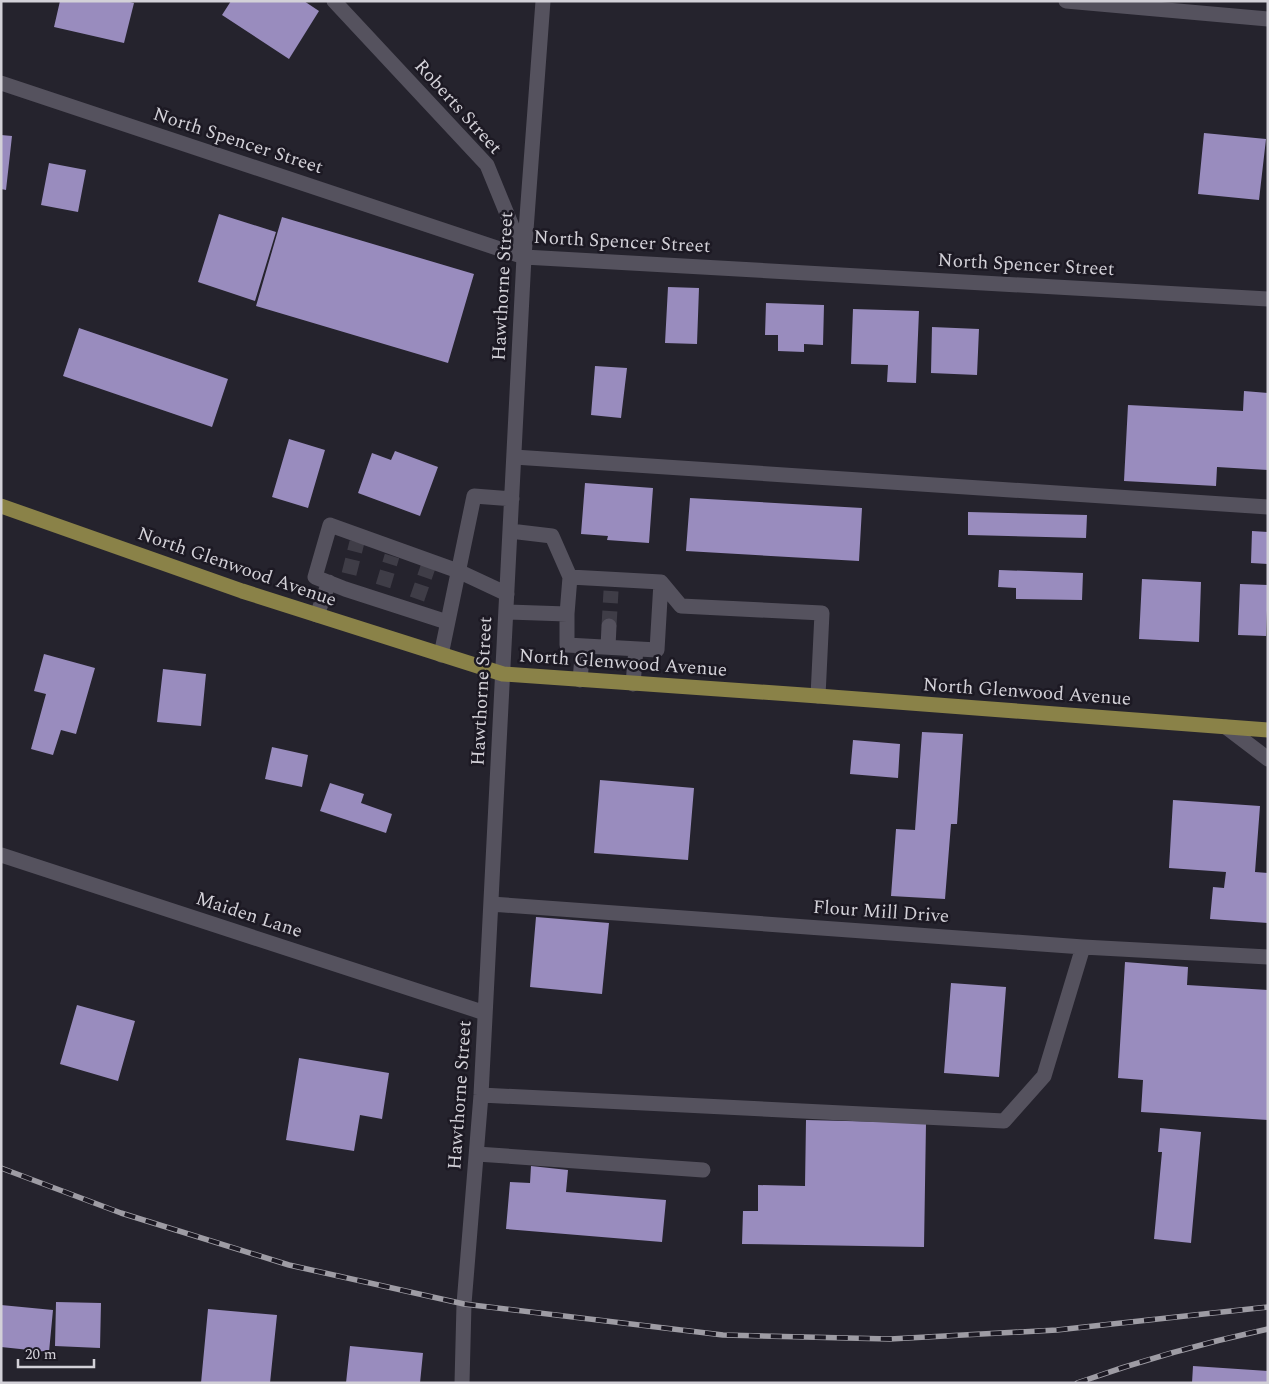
<svg xmlns="http://www.w3.org/2000/svg" width="1269" height="1384" viewBox="0 0 1269 1384" font-family="Spectral,serif">
<style>
.building{fill:#998cbe}
.lines{fill:none;stroke-linecap:round;stroke-linejoin:round}
.minor-tunnel{stroke:#3f3d47;stroke-width:15;stroke-dasharray:15 8;stroke-linecap:butt}
.minor{stroke:#55525e;stroke-width:15}
.major{stroke:#8a8248;stroke-width:15}
.rail-casing{stroke:#9e9ca4;stroke-width:5.5}
.rail{stroke:#1c1923;stroke-width:4;stroke-dasharray:11;stroke-linecap:butt}
.labels{text-anchor:middle;dominant-baseline:central;stroke-width:5;stroke-linejoin:round;paint-order:stroke}
.street-label{font-size:19px;fill:#d3d1d8;stroke:#1c1923}
</style>
<rect width="100%" height="100%" fill="#25232d"/>
<path class="building" d="M60 1H126L134 3 124 43 54 27Z
M231 1H304L319 11 289 59 222 15Z
M1204 133 1266 139 1259 200 1198 194Z
M1 135 12 136 6 190 1 189Z
M49 163 86 170 78 212 41 205Z
M219 214 276 232 255 301 198 282Z
M282 217 474 274 448 363 256 306Z
M668 287 699 288 697 344 665 343Z
M766 303 824 305 823 345 804 344V352L778 351V335H765Z
M853 309 919 311 916 383 887 382 888 365 851 364Z
M932 327 979 329 977 375 931 373Z
M79 328 228 379 212 427 63 376Z
M595 366 627 368 621 418 591 415Z
M1244 391 1268 393V470L1217 467 1216 486 1124 481 1128 405 1243 411Z
M289 439 325 450 308 508 272 497Z
M395 451 438 467 420 516 358 493 372 453 391 460Z
M585 483 653 488 649 543 607 540 608 536 581 534Z
M690 498 862 508 859 561 686 551Z
M968 512 1087 515 1086 538 968 535Z
M1252 531 1268 532V564L1251 563Z
M999 570 1083 573 1082 600 1016 599V588L998 587Z
M1142 579 1201 582 1199 642 1139 639Z
M1240 584 1268 585 1266 636 1238 635Z
M44 654 95 668 76 734 61 730 53 755 31 749 46 694 34 691Z
M163 669 206 674 201 726 157 722Z
M922 732 963 734 957 824H951L945 899 891 896 896 829 915 830Z
M853 740 900 744 898 778 850 774Z
M272 747 308 755 302 787 265 779Z
M600 780 694 788 688 860 594 853Z
M330 783 364 794 361 803 392 814 386 833 320 811Z
M1173 800 1260 806 1255 872 1268 873V923L1210 919 1213 887 1224 888 1226 872 1169 868Z
M536 917 609 923 602 994 530 987Z
M1125 962 1188 967 1187 985 1268 990V1120L1141 1112 1143 1080 1118 1078Z
M951 983 1006 987 999 1077 944 1073Z
M77 1005 135 1021 118 1081 60 1064Z
M299 1058 389 1073 382 1119 360 1115 354 1151 286 1140Z
M806 1120 926 1123 924 1247 742 1244 743 1211H758V1185L805 1186Z
M1160 1128 1201 1132 1191 1243 1154 1239 1162 1152H1158Z
M531 1166 568 1170 566 1192 666 1200 662 1242 506 1229 510 1182 530 1183Z
M56 1302 101 1303 100 1348 55 1346Z
M1 1305 53 1310 49 1352 1 1347Z
M208 1309 277 1315 270 1383H201Z
M350 1346 423 1353 420 1383H346Z
M1193 1366 1268 1371V1383H1192Z"/>
<g class="lines">
<path class="minor-tunnel" d="M349 574 357 542
M383 586 392 556
M417 599 428 567
M609 626 611 591"/>
<path class="minor" d="M334 1 487 165 523 253
M1066 1 1268 19
M1 83 524 257 1268 299
M514 457 1268 507
M510 531 552 536 570 577
M661 582 681 606 822 613 818 696
M506 612 567 614V645L657 650 661 582 570 577 567 614
M317 615 329 582
M447 622 345 589 315 577 330 525 458 571 507 594
M608 647 609 626
M441 655 474 496 512 499
M580 680 583 646
M633 684 636 649
M1226 727 1268 759
M1 855 485 1013
M491 904 1083 947 1268 957
M481 1095 1004 1121 1044 1076 1083 947
M477 1154 703 1170
M462 1383 464 1304 481 1095 524 257 543 1"/>
<path class="major" d="M1 506 242 591 503 674 818 696 1268 730"/>
<g class="rail-casing">
<path id="rail" d="M1 1168 121 1213 289 1265 464 1304 723 1335 890 1339 1057 1330 1268 1307
M1077 1383C1139 1361 1203 1343 1268 1329"/>
</g>
<use href="#rail" class="rail"/>
</g>
<g class="labels">
<g class="street-label">
<text transform="translate(458 107) rotate(48)">Roberts Street</text>
<text transform="translate(238 141) rotate(18)">North Spencer Street</text>
<text transform="translate(622 242) rotate(3)">North Spencer Street</text>
<text transform="translate(1026 265) rotate(3)">North Spencer Street</text>
<text transform="translate(503 286) rotate(-87)">Hawthorne Street</text>
<text transform="translate(237 567) rotate(19)">North Glenwood Avenue</text>
<text transform="translate(623 663) rotate(4)">North Glenwood Avenue</text>
<text transform="translate(482 691) rotate(-87)">Hawthorne Street</text>
<text transform="translate(1027 692) rotate(4)">North Glenwood Avenue</text>
<text transform="translate(881 912) rotate(4)">Flour Mill Drive</text>
<text transform="translate(249 915) rotate(18)">Maiden Lane</text>
<text transform="translate(460 1095) rotate(-86)">Hawthorne Street</text>
</g>
</g>
<rect width="1269" height="1384" fill="none" stroke="#d3d1d8" stroke-width="5"/>
<path d="M18 1359v8h76v-8" fill="none" stroke="#d3d1d8" stroke-width="2.5"/>
<text x="25" y="1359" font-size="15" fill="#d3d1d8" stroke="#1c1923" stroke-width="4" paint-order="stroke">20 m</text>
</svg>
